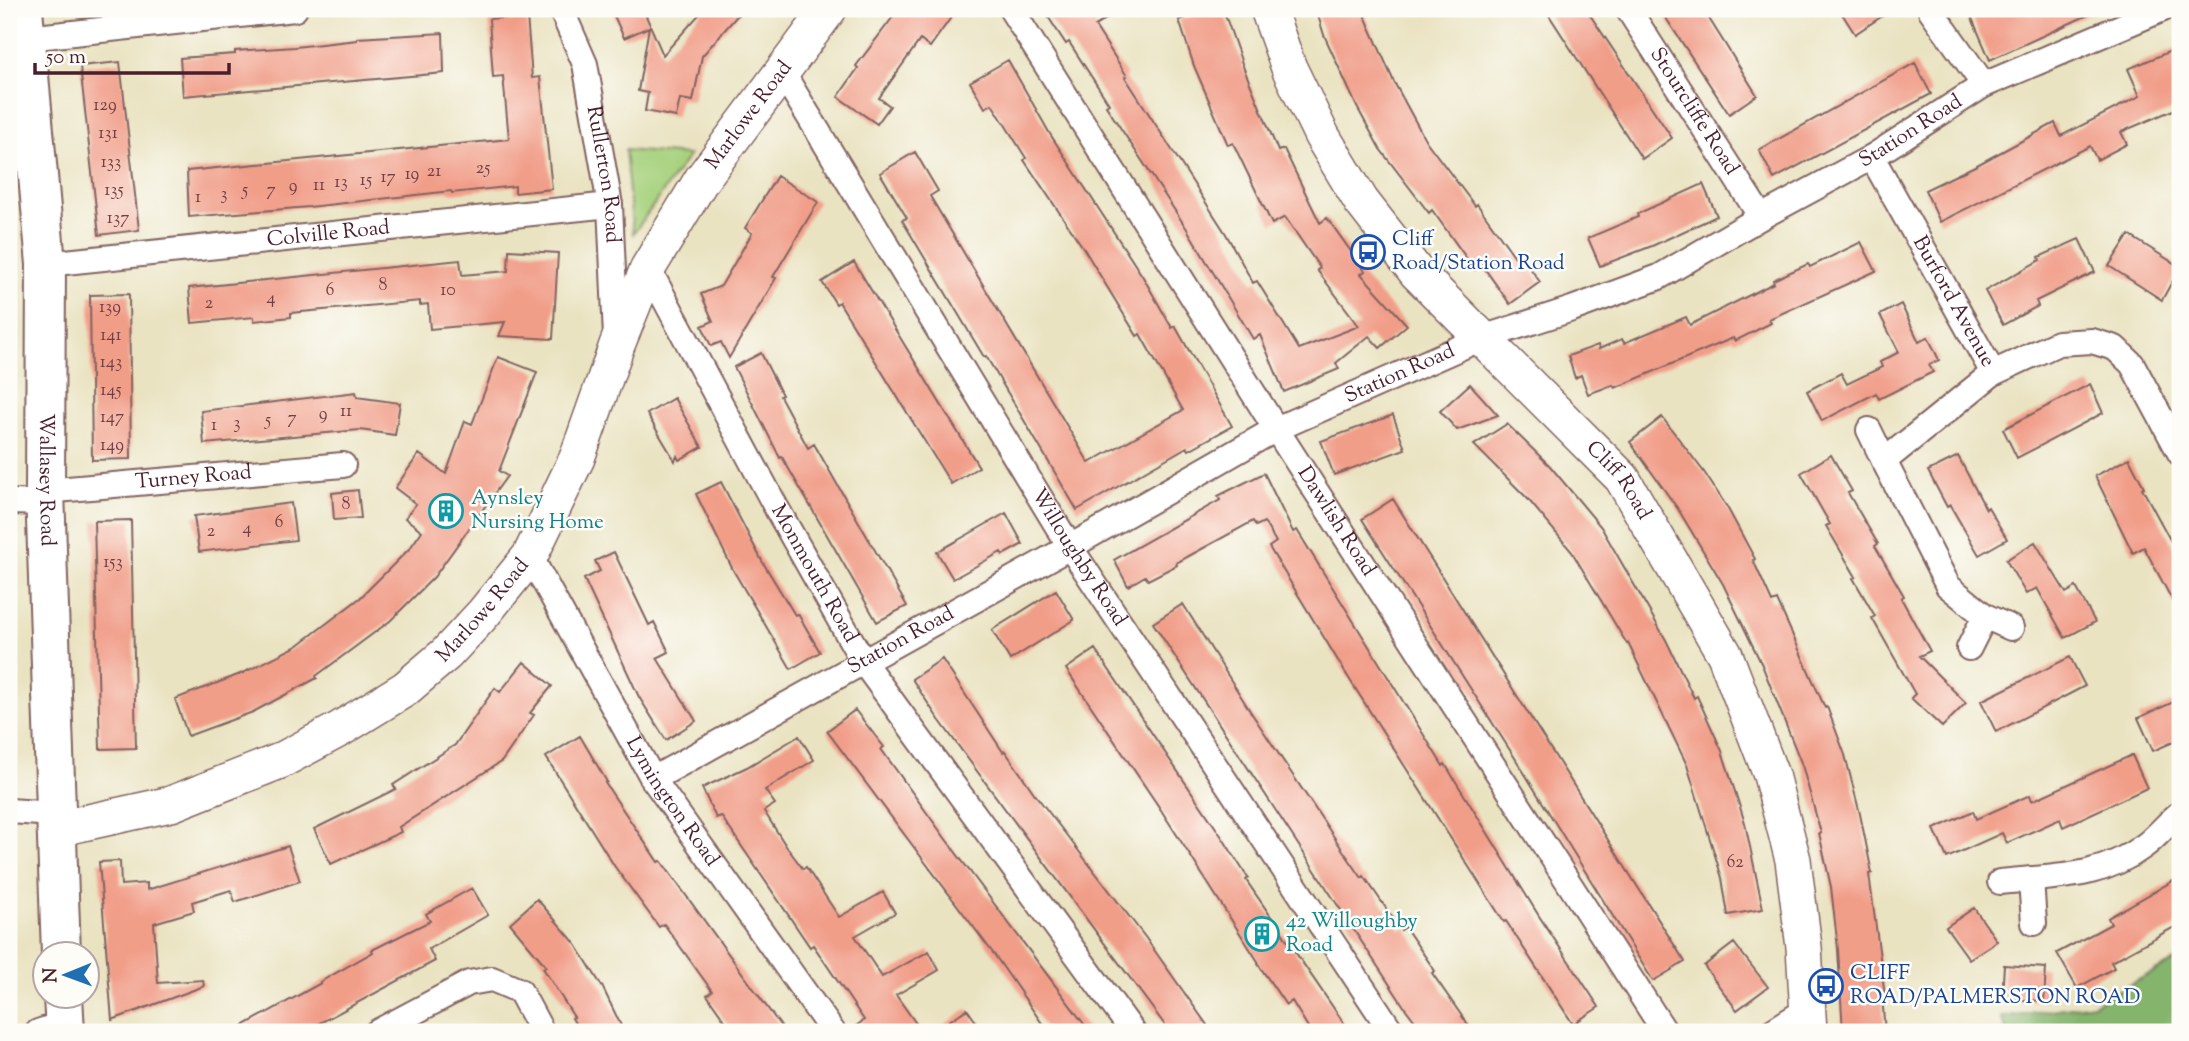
<svg xmlns="http://www.w3.org/2000/svg" width="2189" height="1041" viewBox="0 0 2189 1041" font-family="'Sorts Mill Goudy',serif">
<style>
.green{fill:#a7d27e;stroke:#787854;stroke-width:2}
.forest{fill:#85b46d;stroke:#686a4c;stroke-width:2}
.building{fill:#f19e89}
.lines{fill:none;stroke-linecap:round;stroke-linejoin:round}
.street-casing{stroke:#826460;stroke-width:28}
.secondary-casing{stroke:#826460;stroke-width:38}
.primary-casing{stroke:#826460;stroke-width:42}
.street{stroke:#fff;stroke-width:24}
.secondary{stroke:#fff;stroke-width:35}
.primary{stroke:#fff;stroke-width:38}
.labels{text-anchor:middle;dominant-baseline:central;stroke-width:5;stroke-linejoin:round;paint-order:stroke}
.number-label{font-size:18px;fill:#743f42}
.street-label{font-size:21px;fill:#4a1f2b;stroke:#fdfcf7}
.transit-label{font-size:21px;fill:#164399;stroke:#fdfcf7;text-anchor:start}
.culture-label{font-size:21px;fill:#0d838f;stroke:#fdfcf7;text-anchor:start}
</style>
<rect width="100%" height="100%" fill="#fdfcf7"/>
<filter id="ink" filterUnits="userSpaceOnUse"><feTurbulence type="fractalNoise" baseFrequency=".0143" numOctaves="2"/><feDisplacementMap in="SourceGraphic" scale="14" xChannelSelector="R" yChannelSelector="G"/><feConvolveMatrix kernelMatrix="1 2 1 2 8 2 1 2 1" color-interpolation-filters="sRGB"/></filter>
<filter id="wash" filterUnits="userSpaceOnUse"><feTurbulence type="fractalNoise" baseFrequency=".00686" numOctaves="4" result="noise"/><feDisplacementMap in="SourceGraphic" scale="28" xChannelSelector="R" yChannelSelector="G"/><feGaussianBlur stdDeviation="1.57" result="paint"/><feColorMatrix in="noise" values="0 0 0 0 0 0 0 0 0 0 0 0 0 0 0 0 0 1.4 0 .05"/><feComposite in="paint" operator="in"/></filter>
<g filter="url(#wash)">
<rect width="100%" height="100%" fill="#eae3c2"/>
<path class="green" d="M625 150 689 155 633 234Z"/>
<path class="forest" d="M2180 958V1032H2007L2001 1017 2093 1004Z"/>
<g id="blocks">
<path class="building" d="M611 9H643L663 55 704 9H743L702 56 693 101 680 99 676 117 645 111 648 93 638 91 649 27 624 38Z
M899 9H957L930 47 920 40 879 98 890 106 877 124 838 97 858 68 856 66Z
M1043 9H1122L1095 26 1127 76 1125 77 1226 234 1253 283 1257 281 1299 349 1359 326 1317 270 1320 268 1285 217 1272 224 1233 143 1228 145 1194 66 1179 20 1213 9H1223L1244 69 1278 151 1284 149 1320 223 1327 218 1365 271 1361 274 1407 325 1380 348 1369 336 1336 363 1339 369 1284 392 1260 335 1253 339 1187 229 1106 106 1109 104 1069 42 1066 44Z
M1316 9H1362L1394 82 1426 141 1475 206 1477 204 1515 257 1520 254 1540 282 1510 304 1482 265 1475 270 1432 210 1429 213 1380 149 1357 107 1324 35Z
M1545 9H1586L1672 138 1642 159Z
M1660 9H1703L1757 95 1729 114Z
M1839 9H1893L1855 34Z
M1968 9H2101L1990 60Z
M527 16 532 78 540 77 552 189 515 193V186L452 193 451 191 309 207 189 217 187 171 509 139 503 76 493 77 489 19Z
M443 33 444 73 183 96 180 58 235 54V51L295 47 357 40V38Z
M2180 47V107L2121 132 2127 144 2097 160 2090 146 1940 222 1925 190 1977 165 2055 123 2061 136 2140 96 2128 69Z
M1008 60 1050 134 1143 277 1172 328 1175 326 1232 426 1189 450 1187 447 1077 510 986 356 984 357 902 220 907 218 880 173 915 152 938 191 930 196 1089 463 1183 410 1140 334 1137 336 1084 249 1024 160 1026 158 992 104 985 108 970 82Z
M120 62 139 230 99 235 80 66Z
M1915 63 1931 94 1774 179 1759 150Z
M777 176 818 202 773 277 776 278 729 358 721 342 711 346 702 326 713 321 701 294 721 286 752 233 745 228Z
M1703 184 1717 216 1652 246 1600 266 1588 238 1638 217 1637 214Z
M2129 235 2180 267 2162 300 2109 266Z
M2079 239 2095 272 2036 301 2038 306 2003 325 1985 291 2040 260 2039 257Z
M1861 242 1876 271 1769 319 1771 323 1735 341 1733 338 1615 388 1613 385 1588 394 1581 375 1575 378 1568 356 1598 345 1599 349 1622 339 1624 343 1686 317 1690 325 1774 283 1773 280 1808 264 1810 267Z
M509 250 558 253 553 339 499 336 505 322 430 329 428 304 420 305V301L291 313V317L254 321V317L192 323 189 288 460 260 462 275 508 271Z
M854 262 979 467 951 484 839 302 836 304 822 282Z
M129 294 131 459 92 460 90 295Z
M1901 304 1919 342 1928 337 1939 360 1929 365 1933 372 1879 399 1876 393 1822 421 1807 391 1841 373 1847 384 1882 367 1880 362 1899 352 1880 315Z
M761 353 782 395 780 396 808 448 814 444 907 606 877 622 782 457 780 458 734 367Z
M498 357 537 372 499 471 507 476 434 577 390 621 316 676 317 678 253 712 188 736 175 699 243 673 297 646 360 598 410 548 422 531 405 518 416 504 395 488 419 454 446 474 465 421 472 424Z
M1470 384 1498 415 1457 430 1440 411Z
M2090 384 2103 413 2017 458 2003 429Z
M356 392 357 397 400 403 395 435 360 430 204 444 201 411Z
M674 398 702 447 679 460 677 456 675 461 647 414Z
M1393 415 1405 449 1334 475 1321 441Z
M1662 417 1704 472 1727 507 1755 559 1753 560 1772 602 1777 600 1825 708 1827 707 1845 755 1860 814 1872 873 1869 874 1885 996H1882L1885 1032H1843L1838 949 1831 887 1819 833H1821L1802 765 1762 665 1723 584 1678 509 1630 442Z
M1507 424 1550 466 1601 527 1666 640 1694 698 1697 696 1722 751 1745 823 1763 909 1728 915 1722 878 1687 765 1628 643 1627 644 1572 552 1527 498 1474 445Z
M1831 455 1852 491 1848 493 1878 544 1875 546 1904 596 1901 598 1930 651 1919 656 1966 703 1942 727 1911 698 1915 694 1872 618 1875 616 1853 578 1856 577 1826 526 1830 524 1801 473Z
M1958 456 1986 509 1988 507 2007 539 1979 555 1950 505 1947 507 1928 471Z
M2129 458 2144 487 2142 488 2180 558V615L2144 547 2133 553 2095 476Z
M1264 473 1293 532 1297 530 1443 766 1445 764 1539 916 1599 1007 1573 1024 1506 921 1504 922 1348 677 1269 547 1276 542 1264 522 1256 526 1253 521 1176 563 1177 565 1148 580 1145 576 1128 586 1114 560 1220 500 1218 496Z
M721 482 762 561 795 615 798 614 820 652 791 669 733 570 696 494Z
M358 490 361 518 334 520 332 493Z
M1393 499 1685 962 1653 981 1515 758 1362 519Z
M291 503 296 540 199 552 194 516Z
M1006 513 1023 544 1003 555 1001 552 953 579 937 552Z
M131 520 136 748 100 749 94 521Z
M2035 542 2066 593 2076 587 2095 622 2065 638 2037 588 2026 594 2006 560Z
M614 552 649 625 654 622 669 652 657 658 696 721 666 740 639 697 584 579 600 571 595 561Z
M1056 590 1074 620 1010 660 992 630Z
M1183 604 1252 714 1344 852 1362 878 1364 876 1401 930 1405 927 1435 971 1432 973 1473 1032H1423L1405 1008 1153 623Z
M1095 649 1222 837 1248 878 1246 880 1350 1032H1311L1292 1001 1286 1005 1258 964 1259 963 1159 807 1066 669Z
M2070 657 2085 686 1996 732 1981 701Z
M942 659 1003 752 1005 751 1034 793 1145 937 1207 1025 1197 1032H1170L937 717 912 679Z
M524 662 552 686 530 713 534 715 502 761 399 827 401 832 331 864 314 829 396 789 393 785 455 745 495 688 500 692Z
M2180 699V739L2153 751 2138 718Z
M855 710 884 747 881 749 945 838 1090 1032H1048L996 957 827 731Z
M580 736 607 782 605 783 658 862 661 861 785 1032H733L707 995 712 991 664 924 659 927 615 867 546 757Z
M799 736 814 760 765 790 775 804 764 811 786 846 803 869 806 867 839 917 883 892 895 913 855 936 882 977 929 951 939 970 896 995 922 1032H848L864 1020 813 945 810 947 721 816 716 818 702 788 747 767Z
M2132 755 2147 788 2063 827 2060 819 2007 843 2002 833 1947 858 1934 829 1973 811 1976 819 2030 795 2032 801Z
M288 846 300 881 235 902 231 890 192 902 194 911 154 923 158 983 203 980 204 986 112 1020 99 862 120 861 121 885 147 883V890Z
M2180 877V924L2111 962 2114 968 2077 988 2057 953 2111 924 2108 918Z
M472 888 488 915 429 949 435 961 303 1032H232L321 983 320 982 373 952 372 950 430 921 426 914Z
M537 899 575 943 603 988 624 1032H580L572 1018 574 1017 543 968 546 966 510 923Z
M1974 908 1997 941 1969 959 1946 927Z
M1734 943 1768 987 1737 1010 1704 966Z
M2004 965 2046 968 2044 1001 2002 999Z
M967 1009 983 1032H933Z"/>
</g>
</g>
<g filter="url(#ink)">
<use href="#blocks" fill-opacity="0" stroke="#826460" stroke-width="2"/>
<g class="lines">
<g class="street-casing">
<g id="street">
<path id="s1" d="M561 9 585 64 610 205 616 337"/>
<path id="s2" d="M1011 9 1276 429 1665 1032"/>
<path id="s3" d="M1628 9 1761 217"/>
<path d="M1930 9 1984 85"/>
<path d="M27 38 295 9"/>
<path id="s4" d="M782 72 1070 547 1392 1032"/>
<path id="s5" d="M1872 157 1993 373 2058 343 2092 341 2115 348 2132 364 2180 453"/>
<path id="s6" d="M46 264 610 205"/>
<path id="s7" d="M648 268 777 509 864 663 1133 1032"/>
<path d="M1993 373 1884 461 1948 586 1985 616 2011 628"/>
<path d="M1869 430 1884 461"/>
<path id="s8" d="M45 491 343 465"/>
<path d="M9 502 46 503"/>
<path id="s9" d="M530 556 653 779 833 1032"/>
<path d="M1969 648 1985 616"/>
<path id="s10" d="M653 779 1070 547 1276 429 1482 338 1572 309 1659 277 1761 217 1872 157 1984 85 2163 9"/>
<path d="M9 811 55 814"/>
<path d="M2031 879 2034 923"/>
<path d="M2000 882C2053 876 2098 880 2144 846 2157 837 2167 823 2180 813"/>
<path d="M38 1032 65 1023"/>
<path d="M377 1032 469 983 492 979 520 991 542 1032"/>
<path d="M1771 1032 1795 1017 1809 1015"/>
</g>
</g>
<g class="secondary-casing">
<g id="secondary">
<path id="s11" d="M1268 9 1289 68 1322 136 1361 201 1417 273 1622 478 1725 655 1771 775 1793 860 1804 947 1809 1032"/>
<path id="s12" d="M56 829 171 804 280 761 340 729 405 689 446 654 483 614 530 556 577 458 617 345 648 268 702 179 829 9"/>
</g>
</g>
<g class="primary-casing">
<g id="primary">
<path id="s13" d="M23 9 46 264 45 491 61 954"/>
<path d="M63 996 65 1032"/>
</g>
</g>
<use href="#street" class="street"/>
<use href="#secondary" class="secondary"/>
<use href="#primary" class="primary"/>
</g>
</g>
<defs>
<g id="bus-ring" transform="scale(1.75)"><circle r="9.5" fill="#fdfcf7" stroke="#1a4fb4" stroke-width="1.5"/><path d="M-5-6H5V4H4V6H2V4H-2V6H-4V4H-5ZM-3.5-4V0h7V-4ZM-3.5 1.2v1.5H-2V1.2ZM2 1.2v1.5H3.5V1.2Z" fill="#1a4fb4"/></g>
<g id="building-ring" transform="scale(1.75)"><circle r="9.5" fill="#fdfcf7" stroke="#0f9aa8" stroke-width="1.5"/><path d="M-4-6H4V6H1V3H-1V6H-4ZM-2.5-4.3h1.7v1.8h-1.7ZM.8-4.3h1.7v1.8H.8ZM-2.5-1h1.7V.8h-1.7ZM.8-1h1.7V.8H.8Z" fill="#0f9aa8"/></g>
</defs>
<g fill-rule="evenodd">
<use href="#bus-ring" x="1368" y="252"/>
<use href="#building-ring" x="446" y="511"/>
<use href="#building-ring" x="1262" y="934"/>
<use href="#bus-ring" x="1826" y="986"/>
</g>
<g class="labels">
<g class="number-label">
<text x="105" y="106">129</text>
<text x="108" y="134">131</text>
<text x="111" y="163">133</text>
<text x="483" y="169">25</text>
<text x="434" y="172">21</text>
<text x="412" y="175">19</text>
<text x="388" y="178">17</text>
<text x="366" y="181">15</text>
<text x="341" y="183">13</text>
<text x="319" y="186">11</text>
<text x="293" y="187">9</text>
<text x="114" y="191">135</text>
<text x="245" y="191">5</text>
<text x="271" y="191">7</text>
<text x="224" y="195">3</text>
<text x="198" y="198">1</text>
<text x="118" y="219">137</text>
<text x="383" y="286">8</text>
<text x="330" y="291">6</text>
<text x="448" y="291">10</text>
<text x="271" y="299">4</text>
<text x="209" y="304">2</text>
<text x="110" y="308">139</text>
<text x="111" y="336">141</text>
<text x="111" y="363">143</text>
<text x="111" y="391">145</text>
<text x="346" y="412">11</text>
<text x="323" y="415">9</text>
<text x="112" y="418">147</text>
<text x="292" y="419">7</text>
<text x="268" y="421">5</text>
<text x="237" y="424">3</text>
<text x="214" y="426">1</text>
<text x="112" y="446">149</text>
<text x="346" y="505">8</text>
<text x="279" y="523">6</text>
<text x="247" y="529">4</text>
<text x="211" y="532">2</text>
<text x="113" y="563">153</text>
<text x="1735" y="863">62</text>
</g>
<g class="street-label">
<text stroke="none"><textPath href="#s3" startOffset="122">Stourcliffe Road</textPath></text>
<text stroke="none"><textPath href="#s12" startOffset="1057">Marlowe Road</textPath></text>
<text stroke="none"><textPath href="#s10" startOffset="1418">Station Road</textPath></text>
<text stroke="none"><textPath href="#s1" startOffset="172">Rullerton Road</textPath></text>
<text stroke="none"><textPath href="#s6" startOffset="284">Colville Road</textPath></text>
<text stroke="none"><textPath href="#s5" startOffset="166">Burford Avenue</textPath></text>
<text stroke="none"><textPath href="#s10" startOffset="850">Station Road</textPath></text>
<text stroke="none"><textPath href="#s8" startOffset="149">Turney Road</textPath></text>
<text stroke="none"><textPath href="#s13" startOffset="472">Wallasey Road</textPath></text>
<text stroke="none"><textPath href="#s11" startOffset="595">Cliff Road</textPath></text>
<text stroke="none"><textPath href="#s2" startOffset="607">Dawlish Road</textPath></text>
<text stroke="none"><textPath href="#s4" startOffset="569">Willoughby Road</textPath></text>
<text stroke="none"><textPath href="#s7" startOffset="348">Monmouth Road</textPath></text>
<text stroke="none"><textPath href="#s12" startOffset="490">Marlowe Road</textPath></text>
<text stroke="none"><textPath href="#s10" startOffset="284">Station Road</textPath></text>
<text stroke="none"><textPath href="#s9" startOffset="284">Lymington Road</textPath></text>
</g>
<g class="transit-label">
<text x="1392" y="240">Cliff<tspan x="1392" dy="24">Road/Station Road</tspan></text>
<text x="1850" y="974">CLIFF<tspan x="1850" dy="24">ROAD/PALMERSTON ROAD</tspan></text>
</g>
<g class="culture-label">
<text x="471" y="499">Aynsley<tspan x="471" dy="24">Nursing Home</tspan></text>
<text x="1286" y="922">42 Willoughby<tspan x="1286" dy="24">Road</tspan></text>
</g>
</g>
<rect width="2189" height="1041" fill="none" stroke="#fdfcf7" stroke-width="35"/>
<g transform="translate(66 975) rotate(269)"><circle r="33" fill="#fdfcf7" stroke="#b5a4a5" stroke-width="2"/>
<path d="M0-5L12 26L0 18L-12 26Z" fill="#1f6fb2"/>
<text y="-10" font-size="19" font-weight="bold" text-anchor="middle" fill="#4a1f2b">N</text>
</g>
<path d="M35 63v10h194v-10" fill="none" stroke="#4a1f2b" stroke-width="3.5"/>
<text x="46" y="63" font-size="21" fill="#4a1f2b" stroke="#fdfcf7" stroke-width="5" paint-order="stroke">50 m</text>
</svg>
